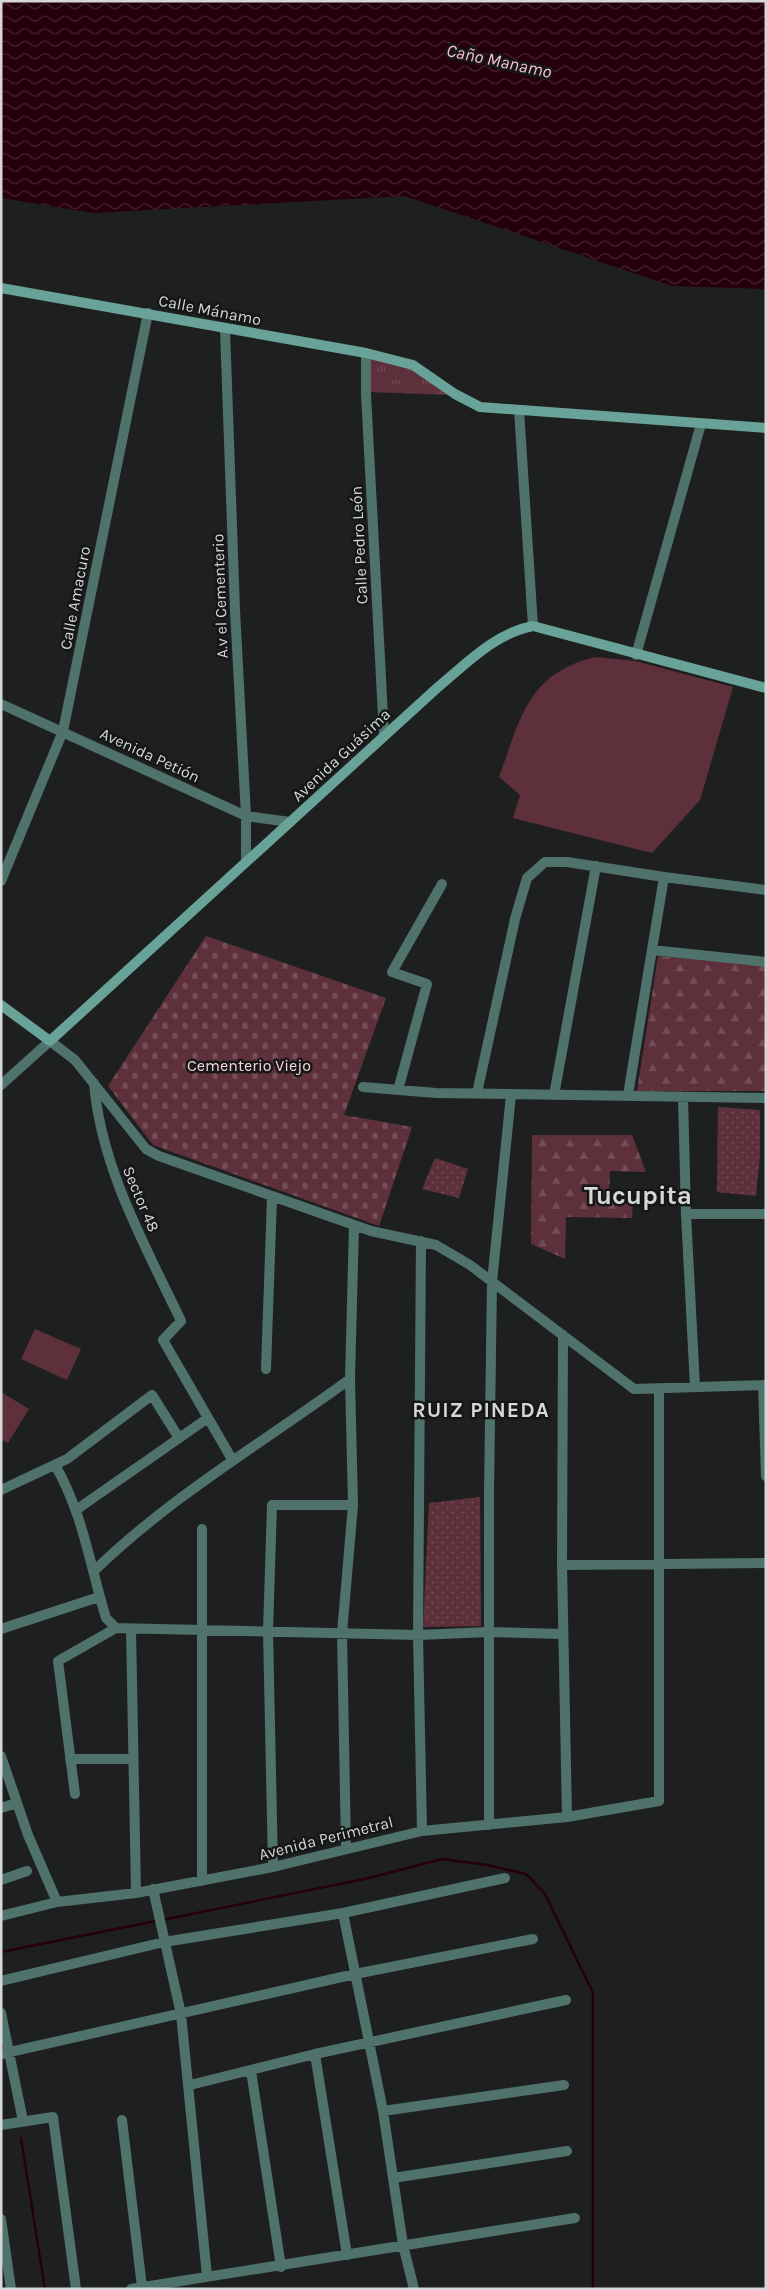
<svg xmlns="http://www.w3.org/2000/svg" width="767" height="2290" viewBox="0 0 767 2290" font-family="Karla,sans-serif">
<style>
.grass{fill:url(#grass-dots)}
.forest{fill:url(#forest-firs)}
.cemetery{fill:url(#cemetery-stones)}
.park{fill:url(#park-tufts)}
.pitch{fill:#5e303c}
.water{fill:url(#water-waves)}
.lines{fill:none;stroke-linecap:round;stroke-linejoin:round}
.stream{stroke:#25000b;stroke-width:2.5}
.street{stroke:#50726c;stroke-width:10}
.secondary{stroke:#69a298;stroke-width:10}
.labels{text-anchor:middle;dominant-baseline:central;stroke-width:5;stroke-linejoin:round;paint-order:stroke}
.street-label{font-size:16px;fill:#d6d8d7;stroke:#141716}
.park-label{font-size:16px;fill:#fdd3db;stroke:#141716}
.water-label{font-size:18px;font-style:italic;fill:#fdbfcc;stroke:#141716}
.district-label{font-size:21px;font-weight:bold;letter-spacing:1px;fill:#d6d8d7;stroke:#141716}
.town-label{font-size:26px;font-weight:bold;fill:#d6d8d7;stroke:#141716}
</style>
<defs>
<pattern id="grass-dots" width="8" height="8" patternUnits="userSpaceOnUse" patternTransform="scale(1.25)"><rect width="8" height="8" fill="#5e303c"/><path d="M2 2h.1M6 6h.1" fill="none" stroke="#744d57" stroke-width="1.8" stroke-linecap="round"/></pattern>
<pattern id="forest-firs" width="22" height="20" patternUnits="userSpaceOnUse" patternTransform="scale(1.25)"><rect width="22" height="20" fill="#5e303c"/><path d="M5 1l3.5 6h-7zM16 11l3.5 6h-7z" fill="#744d57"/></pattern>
<pattern id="cemetery-stones" width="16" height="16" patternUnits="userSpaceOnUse" patternTransform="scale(1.25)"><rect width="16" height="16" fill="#5e303c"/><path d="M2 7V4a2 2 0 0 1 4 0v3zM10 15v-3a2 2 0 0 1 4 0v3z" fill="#744d57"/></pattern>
<pattern id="park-tufts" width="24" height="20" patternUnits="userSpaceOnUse" patternTransform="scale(1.25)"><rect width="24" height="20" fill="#5e303c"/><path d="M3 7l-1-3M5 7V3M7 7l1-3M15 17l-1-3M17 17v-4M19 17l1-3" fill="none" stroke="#744d57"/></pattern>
<pattern id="water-waves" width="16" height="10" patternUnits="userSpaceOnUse" patternTransform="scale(1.25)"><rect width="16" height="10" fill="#25000b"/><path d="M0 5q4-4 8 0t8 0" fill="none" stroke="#44242e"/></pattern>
</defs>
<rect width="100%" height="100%" fill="#1e2020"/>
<path class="grass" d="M718 1107 760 1110V1155L756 1196 717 1192Z
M435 1158 468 1169 459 1198 422 1189Z
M480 1497 481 1626 423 1627 429 1503Z"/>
<path class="forest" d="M658 956 766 966V1091H637Z
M532 1135H632L646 1172 610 1171 609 1199 633 1200 632 1218 566 1217 565 1259 531 1244Z"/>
<path class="cemetery" d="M206 936 386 998 344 1115 412 1127 379 1226 153 1145 108 1086Z"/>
<path class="park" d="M366 353 413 365 454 395 368 392Z"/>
<path class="pitch" d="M595 657 635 661 733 687 700 800 652 853 513 818 520 795 499 777C521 718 527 674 595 657Z
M35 1329 81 1349 67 1380 21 1359Z
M1 1392 29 1409 8 1443 1 1439Z"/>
<path class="water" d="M1 1H766V289L672 286 405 196 94 213 1 198Z"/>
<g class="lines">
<path class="stream" d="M162 1920 369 1878 442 1859 487 1865 526 1874 545 1894 593 1993V2289
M1 1952 156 1921
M21 2138 45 2289"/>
<path class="street" d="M225 329 235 610 246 816V862
M366 353V394L384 735
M519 410 533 626
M636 655 701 424
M1 704 246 816 290 822
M1 881 63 731 148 313
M652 950 766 962
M94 1083C101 1168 145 1245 181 1321L163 1340 233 1461
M1 1085 50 1041 75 1060 146 1149 159 1156 371 1231 436 1245 470 1265 634 1389 766 1385
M363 1087 436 1093 766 1098
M398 1090 427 984 392 972 442 884
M477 1093 515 919 527 878 545 862H567L664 877 766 890
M554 1095 596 866
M628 1095 664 877
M683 1098 686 1214 695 1387
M686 1214H766
M421 1241 418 1635 422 1831
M563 1335 562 1565 567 1817
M266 1369 272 1197
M763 1385 766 1476
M55 1465C83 1513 90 1566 106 1618L116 1628
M1 1490 67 1459 152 1395 179 1438
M76 1510 208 1418
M562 1565 766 1563
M94 1571C171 1496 264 1442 350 1379
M1 1629 99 1597
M131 1629 136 1893
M1 1756 28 1835 57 1902
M70 1759H132
M75 1794 58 1661 116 1628 418 1635 489 1632 563 1634
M1 1808 17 1803
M489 1825V1492L492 1282 511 1095
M346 1848 342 1633 353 1505 350 1379 354 1225
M273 1867 268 1631 272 1505H353
M1 1880 27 1871
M202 1881V1529
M153 1889 181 2014 207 2276
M343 1913 383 2111 403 2245 414 2289
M1 1916 57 1902 136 1893 273 1867 422 1831 567 1817 659 1801V1389
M1 1981 164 1942 343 1913 505 1878
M1 2013 23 2121
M1 2054 355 1974 533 1939
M315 2054 347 2255
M251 2071 281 2267
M190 2085 315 2054 566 2000
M383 2111 564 2085
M122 2120 142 2287
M1 2125 53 2117 76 2289
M393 2178 567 2151
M1 2219 11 2289
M131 2289 575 2218"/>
<path class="secondary" d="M1 288 366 353 413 365 455 394 480 407 766 428
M1 1005 50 1041 437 688C466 664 495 633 533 626L766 688"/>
</g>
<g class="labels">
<g class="street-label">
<text transform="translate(210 310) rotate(11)">Calle Mánamo</text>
<text transform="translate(359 545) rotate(-93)">Calle Pedro León</text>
<text transform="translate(220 596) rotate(-92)">A.v el Cementerio</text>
<text transform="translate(75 598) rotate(-79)">Calle Amacuro</text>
<text transform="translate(150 755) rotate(25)">Avenida Petión</text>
<text transform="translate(341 755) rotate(-43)">Avenida Guásima</text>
<text transform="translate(141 1199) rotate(67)">Sector 48</text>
<text transform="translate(326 1838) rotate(-14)">Avenida Perimetral</text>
</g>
<g class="park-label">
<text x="249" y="1065">Cementerio Viejo</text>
</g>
<g class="water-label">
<text transform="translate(499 61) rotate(12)">Caño Manamo</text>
</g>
<g class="district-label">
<text x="481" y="1410">RUIZ PINEDA</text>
</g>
<g class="town-label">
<text x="638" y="1195">Tucupita</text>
</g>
</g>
<rect width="767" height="2290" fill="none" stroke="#d6d8d7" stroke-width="5"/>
</svg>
